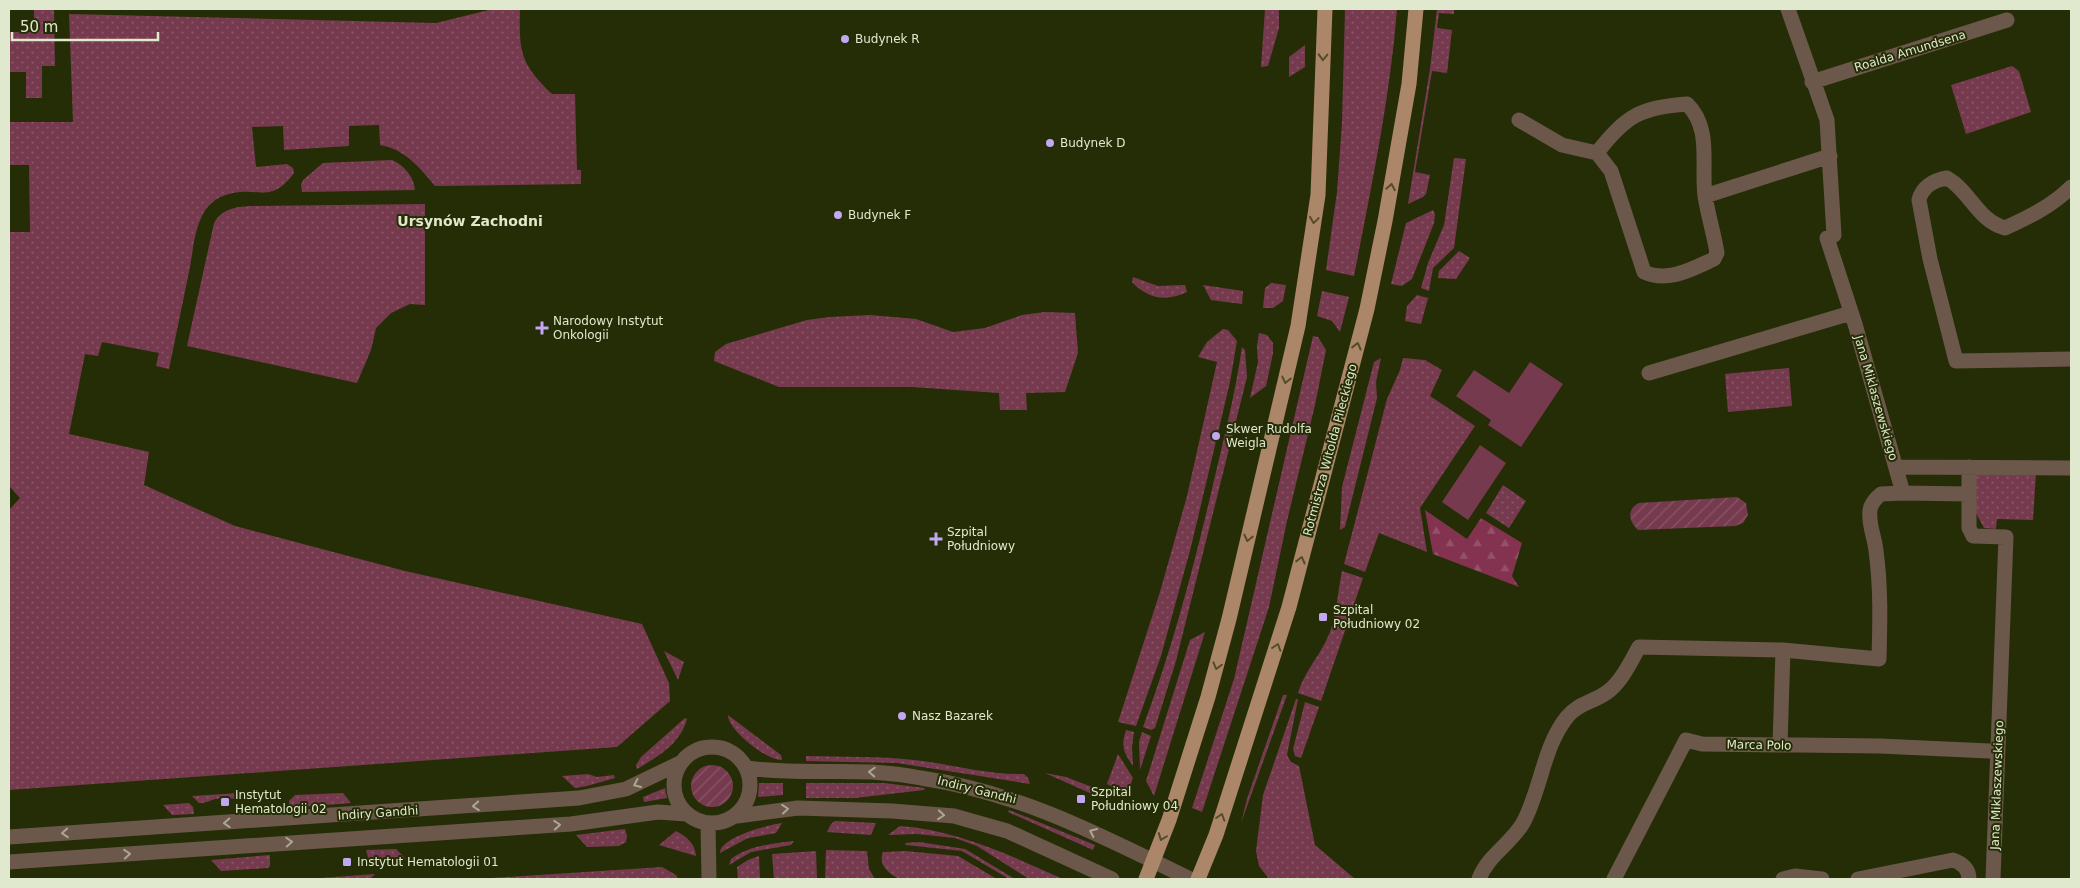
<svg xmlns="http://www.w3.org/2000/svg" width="2080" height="888" viewBox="0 0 2080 888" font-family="'DejaVu Sans',sans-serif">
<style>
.grass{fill:url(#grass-dots)}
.forest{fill:url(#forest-firs)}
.garden{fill:url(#garden-furrows)}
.pitch{fill:#763a4e}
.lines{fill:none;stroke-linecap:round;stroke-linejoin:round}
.minor{stroke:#6b584a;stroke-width:15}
.major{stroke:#ac8668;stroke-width:15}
.oneway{stroke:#544c28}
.oneway2{stroke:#aba792}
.poi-dot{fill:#c2a8f2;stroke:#252d06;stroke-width:2}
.labels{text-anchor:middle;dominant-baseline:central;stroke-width:4;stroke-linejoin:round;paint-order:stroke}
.poi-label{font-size:12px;fill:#e0e8cd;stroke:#252d06;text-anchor:start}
.street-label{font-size:12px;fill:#e0e8cd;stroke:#252d06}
.neighbourhood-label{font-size:14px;font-weight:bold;fill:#e0e8cd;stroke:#252d06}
</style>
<defs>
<pattern id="grass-dots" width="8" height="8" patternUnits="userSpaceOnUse" patternTransform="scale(1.25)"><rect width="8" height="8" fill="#763a4e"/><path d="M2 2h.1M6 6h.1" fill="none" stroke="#895666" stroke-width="1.8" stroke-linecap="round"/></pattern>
<pattern id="forest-firs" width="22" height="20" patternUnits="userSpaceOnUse" patternTransform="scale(1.25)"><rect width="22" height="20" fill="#833350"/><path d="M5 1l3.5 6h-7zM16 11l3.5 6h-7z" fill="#945168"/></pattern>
<pattern id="garden-furrows" width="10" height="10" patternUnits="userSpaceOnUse" patternTransform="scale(1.25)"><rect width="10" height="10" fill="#763a4e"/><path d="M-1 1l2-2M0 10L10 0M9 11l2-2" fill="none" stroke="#895666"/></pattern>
</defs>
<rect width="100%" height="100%" fill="#252d06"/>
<path class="grass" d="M34 9H54L55 66H42V98H26V72H9V32H34Z
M493 9H520C519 52 520 63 552 94H575L577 170H581V184L435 186C420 168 405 149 380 145L379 125 349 126V146L284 150 283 126 252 127 256 167 287 164 293 168 294 173C270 205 260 186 229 194 216 197 206 206 201 218 194 233 193 251 190 267 183 301 176 335 169 369L156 366 159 353 102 342 98 356 85 354 69 434 149 452 144 485 235 526 405 571 642 624 669 683 670 701 617 747 9 790V510L20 498 9 486V232H30L29 165H9V122H73L69 14 436 23Z
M1265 9H1279V28L1268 66 1261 67Z
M1345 9H1397C1390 99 1371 188 1354 276L1326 270 1337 192 1342 123Z
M1437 9H1454V14L1439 13 1437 28 1452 30 1447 73 1432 71 1415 172 1430 175 1426 194 1423 197 1408 204 1430 69Z
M1305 45V67L1289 77V57Z
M2012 66 2019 71 2031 112 1966 134 1951 85Z
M1454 158 1466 159 1454 248 1433 268 1429 291 1421 288 1428 263 1444 225Z
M392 160C404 165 414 177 415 190L302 192 301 185 303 180 323 163Z
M425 204V305L410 304 391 313 376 328 371 350 357 383 187 346 214 223C222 209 235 207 250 206Z
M1433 210 1435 214 1434 223 1412 279 1402 286 1391 284 1406 223Z
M1459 251 1470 258 1456 279 1438 278 1439 271Z
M1133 277 1158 286 1185 285 1187 292C1166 302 1148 299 1132 282Z
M1271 283 1286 285 1283 301 1273 308H1263L1265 288Z
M1203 285 1243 291 1242 304 1211 300Z
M1322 291 1349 297 1340 332 1332 321 1317 316Z
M1417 295 1428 298 1421 324 1405 321 1407 306Z
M1045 312 1075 313 1078 353 1065 392 1026 393 1027 410H1000L999 393 912 387H779L714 361 715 352 726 344 807 320 830 317 870 315 916 319 953 332 985 328 1022 315Z
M1223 329 1228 330 1237 341 1230 382 1191 547 1161 656 1136 726 1118 722 1160 592 1187 496 1217 362 1198 357 1207 342Z
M1259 333 1267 335 1273 343V353L1266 386 1250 398 1258 362 1257 346Z
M1313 336 1318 337 1326 350 1315 405 1287 521 1269 607 1202 812 1192 808 1234 679Z
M1242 347 1245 350 1247 377 1176 661 1155 728 1151 730 1143 727C1172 649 1193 570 1212 489 1223 442 1235 395 1242 347Z
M1381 358 1376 382 1377 398 1345 527 1340 530 1342 487 1374 362Z
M1403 358 1425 360 1442 370 1430 396 1475 426 1420 508 1427 552 1379 533 1365 572 1344 564 1387 399 1400 370Z
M1789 368 1792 406 1728 412 1725 374Z
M1975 472 2036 473 2033 520 1997 519 1996 529 1984 528 1976 513Z
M1503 485 1526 501 1509 528 1486 513Z
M1342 571 1363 578 1321 701 1298 693C1304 673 1317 659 1326 641 1337 620 1337 594 1342 571Z
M1205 632 1154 796 1146 781 1190 640Z
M664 651 684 662 678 680Z
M1283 695H1287L1241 823 1247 799Z
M1296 699H1298L1287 755 1291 762 1299 766 1315 845 1355 879H1269L1259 866 1256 851 1263 795Z
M1305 702 1319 707 1301 758 1295 756 1293 749Z
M728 715 781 755 782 760C767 761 728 730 728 715Z
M685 718 687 719C680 744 659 756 637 769L636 765 641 757Z
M1126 730 1134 732 1132 747 1133 766C1123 752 1121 746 1126 730Z
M1142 732 1151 736 1140 770 1139 742Z
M1118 754 1133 778 1128 791 1124 792 1107 784Z
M806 756C842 757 878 756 914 760 951 764 987 775 1024 774L1028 778 1030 784 897 763 806 761Z
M1045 773 1066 777 1097 789 1092 794Z
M588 774 597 777 614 775 615 778 587 786 575 788 562 776Z
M759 783H783V795L758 797Z
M806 783H884L925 788 924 790 855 798H806Z
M665 788 667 798 644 802 643 797Z
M258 792 265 799C248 803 232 796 215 799 209 801 206 803 199 803L192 796Z
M343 793 351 803 290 808 289 801 295 795Z
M189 803 193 807 194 814 172 815 163 805Z
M1009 810 1095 845 1093 850 1008 812Z
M835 821 876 823 871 835 827 832 831 824Z
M782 823 776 833 748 838 720 853C720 837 768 825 782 823Z
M900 826C957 830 1012 856 1063 879H1029L977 846 955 838 917 834 888 835Z
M625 829 627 836 626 842 619 846 587 847 576 835Z
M676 831C687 837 695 843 696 856L659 845Z
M794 841 791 845 751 852 729 865 731 859C750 845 771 844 794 841Z
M919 842 965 849 1015 879H1009L962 851 906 845 905 843Z
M396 849 406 859 372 861 368 857 366 850Z
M826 850 867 851 869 869 875 879H825Z
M816 851 817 879H774L772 854Z
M905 851 958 856 997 879H899C888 873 878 865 883 852Z
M270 855V866L268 868 221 871 211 860Z
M759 856 760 879H738L737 867 748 860Z
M662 867 676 875 678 879H476Z
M375 874 371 878 308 879Z"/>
<path class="forest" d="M1425 510 1467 539 1481 518 1522 543 1512 576 1519 587 1433 554Z"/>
<path class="garden" d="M1737 497 1746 503 1748 515 1743 523 1735 526 1638 530C1629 522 1626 509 1639 503Z
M691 786a21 21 0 1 1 42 0a21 21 0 1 1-42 0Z"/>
<path class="pitch" d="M1530 362 1563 384 1521 447 1488 425 1491 420 1456 396 1474 370 1509 393Z
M1480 445 1506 463 1468 520 1442 502Z"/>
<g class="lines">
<path class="minor" d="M1788 9 1827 120 1834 235 1827 238 1855 324 1903 493 1969 494
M1812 82 2007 20
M1687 104C1712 128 1701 165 1705 196 1708 215 1714 234 1717 253L1714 259C1692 269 1668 283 1644 272L1611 171 1597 153C1625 116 1641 107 1687 104Z
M1519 120 1562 145 1597 153
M2071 187C2052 206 2029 217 2005 228 1978 221 1970 191 1947 178 1934 180 1922 187 1919 200L1930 259 1956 361 2071 359
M1705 196 1830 156
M1649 373 1851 313
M1896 467 2071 468
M1969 467V528L1973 536 2006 537 1993 879
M1780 745 1783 650
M674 785a38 38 0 1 1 76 0a38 38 0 1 1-76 0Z
M747 768C789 774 830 770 872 772 888 773 905 775 921 778 1021 793 1100 835 1190 879
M737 816 798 808 892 811 954 816 1007 831 1112 879
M708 824 709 879
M9 837 579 798 626 789 680 763
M9 862 571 824 658 812 686 814
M1479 879C1488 855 1511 844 1523 823 1541 790 1543 747 1567 717 1577 704 1593 702 1606 693 1621 683 1630 663 1639 647L1783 650 1879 659C1880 623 1881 587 1876 551 1875 538 1868 524 1870 510 1871 503 1876 498 1881 494L1903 493
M1614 879 1686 740 1702 744 1880 746 1989 751
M1783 879 1795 876 1822 879
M1858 879 1953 860C1962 863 1969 869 1969 879"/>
<path class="major" d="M1146 879 1169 820 1208 697 1229 619 1298 326 1318 195 1325 9
M1198 879 1216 835 1289 607 1367 309 1385 221 1409 84 1416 9"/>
</g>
<defs><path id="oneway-chevron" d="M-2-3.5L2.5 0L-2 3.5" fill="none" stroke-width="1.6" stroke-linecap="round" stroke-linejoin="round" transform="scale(1.25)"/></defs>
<g class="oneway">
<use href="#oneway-chevron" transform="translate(1323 57) rotate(92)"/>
<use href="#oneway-chevron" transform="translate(1391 187) rotate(-80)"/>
<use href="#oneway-chevron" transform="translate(1314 220) rotate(98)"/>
<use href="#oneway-chevron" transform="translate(1357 346) rotate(-76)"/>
<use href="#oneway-chevron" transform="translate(1286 380) rotate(103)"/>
<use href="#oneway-chevron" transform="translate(1248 538) rotate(103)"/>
<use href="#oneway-chevron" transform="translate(1301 560) rotate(-76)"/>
<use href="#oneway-chevron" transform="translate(1277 647) rotate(-72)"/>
<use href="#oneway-chevron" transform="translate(1217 666) rotate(105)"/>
<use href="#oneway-chevron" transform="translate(1221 817) rotate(-72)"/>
<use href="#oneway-chevron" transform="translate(1162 837) rotate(111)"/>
</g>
<g class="oneway2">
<use href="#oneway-chevron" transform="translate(872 772) rotate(-177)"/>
<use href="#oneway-chevron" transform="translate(637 784) rotate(156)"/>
<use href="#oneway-chevron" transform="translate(476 806) rotate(176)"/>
<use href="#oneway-chevron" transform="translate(785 809) rotate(-5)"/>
<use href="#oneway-chevron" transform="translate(941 815) rotate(5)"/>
<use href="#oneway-chevron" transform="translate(227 823) rotate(177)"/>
<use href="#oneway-chevron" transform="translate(557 825) rotate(-4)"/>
<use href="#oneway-chevron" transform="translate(1093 832) rotate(-155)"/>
<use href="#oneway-chevron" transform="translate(65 833) rotate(176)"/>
<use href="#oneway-chevron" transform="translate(289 842) rotate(-3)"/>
<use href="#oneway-chevron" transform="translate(127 854) rotate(-4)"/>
</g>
<g class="poi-dot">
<circle cx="845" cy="39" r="5"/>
<circle cx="1050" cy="143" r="5"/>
<circle cx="838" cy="215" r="5"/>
<path d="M539.5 320.5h5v5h5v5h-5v5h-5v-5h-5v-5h5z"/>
<circle cx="1216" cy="436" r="5"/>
<path d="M933.5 531.5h5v5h5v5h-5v5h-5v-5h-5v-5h5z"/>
<rect x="1318" y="612" width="10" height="10" rx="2.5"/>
<circle cx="902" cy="716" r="5"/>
<rect x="1076" y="794" width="10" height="10" rx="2.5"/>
<rect x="220" y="797" width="10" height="10" rx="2.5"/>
<rect x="342" y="857" width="10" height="10" rx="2.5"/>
</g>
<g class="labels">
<g class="poi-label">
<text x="855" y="39">Budynek R</text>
<text x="1060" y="143">Budynek D</text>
<text x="848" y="215">Budynek F</text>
<text x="553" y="321">Narodowy Instytut<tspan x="553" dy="14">Onkologii</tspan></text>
<text x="1226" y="429">Skwer Rudolfa<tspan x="1226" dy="14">Weigla</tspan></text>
<text x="947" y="532">Szpital<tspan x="947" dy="14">Południowy</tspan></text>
<text x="1333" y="610">Szpital<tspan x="1333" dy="14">Południowy 02</tspan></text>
<text x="912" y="716">Nasz Bazarek</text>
<text x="1091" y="792">Szpital<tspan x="1091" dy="14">Południowy 04</tspan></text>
<text x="235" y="795">Instytut<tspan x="235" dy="14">Hematologii 02</tspan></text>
<text x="357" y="862">Instytut Hematologii 01</text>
</g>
<g class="street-label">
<text transform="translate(1910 51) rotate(-17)">Roalda Amundsena</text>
<text transform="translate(1876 398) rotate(74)">Jana Miklaszewskiego</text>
<text transform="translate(1330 450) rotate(-75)">Rotmistrza Witolda Pileckiego</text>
<text transform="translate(1759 745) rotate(1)">Marca Polo</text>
<text transform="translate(1997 785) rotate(-88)">Jana Miklaszewskiego</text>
<text transform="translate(977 790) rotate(14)">Indiry Gandhi</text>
<text transform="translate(378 813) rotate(-4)">Indiry Gandhi</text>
</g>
<g class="neighbourhood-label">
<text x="470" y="221">Ursynów Zachodni</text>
</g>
</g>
<rect width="2080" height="888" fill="none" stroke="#e0e8cd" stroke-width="20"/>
<path d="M12 32v8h146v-8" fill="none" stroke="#e0e8cd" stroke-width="2.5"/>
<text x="20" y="32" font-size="15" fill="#e0e8cd" stroke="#252d06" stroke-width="4" paint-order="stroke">50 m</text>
</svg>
